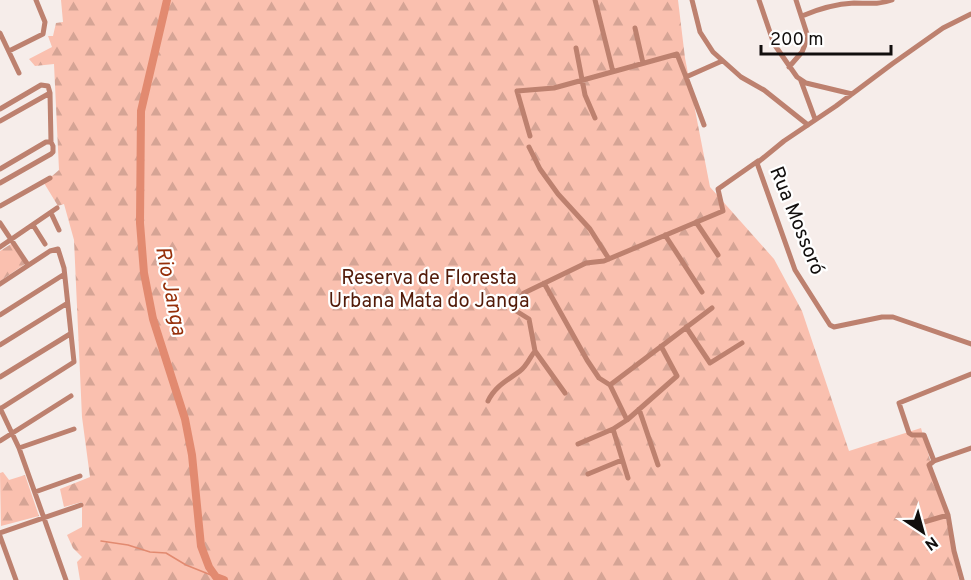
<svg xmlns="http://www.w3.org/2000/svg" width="971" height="580" viewBox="0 0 971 580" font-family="Overpass,sans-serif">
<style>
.forest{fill:url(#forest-firs)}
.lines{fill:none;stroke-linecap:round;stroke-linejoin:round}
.stream{stroke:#e28a70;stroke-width:1.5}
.river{stroke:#e28a70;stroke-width:8}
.street{stroke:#bd816f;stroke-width:5}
.labels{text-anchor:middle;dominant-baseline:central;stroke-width:4.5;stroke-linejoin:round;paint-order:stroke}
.street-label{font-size:20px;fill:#120f0e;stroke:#fff}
.park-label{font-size:20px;fill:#521b09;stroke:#fff}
.water-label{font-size:21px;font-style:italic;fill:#962f09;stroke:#fff}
</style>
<defs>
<pattern id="forest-firs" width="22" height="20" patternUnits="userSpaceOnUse" patternTransform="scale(1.5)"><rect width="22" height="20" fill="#fac0af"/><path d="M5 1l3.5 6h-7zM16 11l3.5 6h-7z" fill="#d5a495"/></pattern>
</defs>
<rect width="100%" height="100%" fill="#f6edea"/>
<path class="forest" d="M61 0H678L685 58 710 187 774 259 802 311 849 451 921 428 945 513 959 580H80L77 562 82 557 73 548 67 535 82 527V502L64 507 60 489 90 477 82 417 74 240 64 204 58 206 44 183 59 170 54 64 35 66 29 59 52 47 48 36H53L56 23 63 22Z
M11 244 25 264 0 281V251Z
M3 472 9 480 25 475 39 516 1 526 0 473Z"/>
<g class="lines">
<path class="stream" d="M101 541 128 545 150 552 166 553 186 565 216 577"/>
<path class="river" d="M167 0 141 111 140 223 144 273 153 319 185 419 192 455 201 546 209 567 216 577 224 580"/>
<path class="street" d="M595 0 613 72
M692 0 700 32 713 52 741 77 764 90 808 125
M759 0 774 44 797 77 806 83 852 94
M971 14 943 28 892 64 836 106 784 141 757 163 795 270 830 325 834 327 882 317H893L971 344
M802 16C818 9 836 4 854 3 867 3 878 5 892 0
M635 28 643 63
M0 33 19 73
M576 48 585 95 595 118
M9 51 43 34 45 22 36 0
M789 67 802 52 808 37 796 0
M686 77 704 125
M801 81 815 119
M0 109 41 85 48 86 50 93 51 142
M0 121 50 93
M530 136 517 91 554 88 677 54 686 77 722 61
M529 147 540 169 558 194 590 229 609 259
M0 169 46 142H51L53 146V152L51 154 0 183
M0 206 50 178
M51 213 59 230
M696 222 718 255
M0 223 28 265
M33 225 45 244
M665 235 702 292
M0 247 57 208
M544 283 587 360 599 378 610 385 627 420
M0 284 50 251 58 249 64 268 74 362 0 409
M0 315 63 275
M686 327 710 363 742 343
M0 345 66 304
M535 351 565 393
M0 377 70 334
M610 385 712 308
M488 401C495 386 508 380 520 371 527 366 530 357 535 351L529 319 513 309 524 293 586 263 604 261 723 211 718 189 758 161
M0 408 19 448 66 580
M639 409 658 465
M0 441 71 396
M578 444 613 429
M19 448 74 429
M934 461 924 435H912L909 433 899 403 971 374
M934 461 929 465 948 515 954 551 962 580
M934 461 971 448
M588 474 622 460
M628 478 613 429 627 420 677 376 661 346
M35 492 80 476
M917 524 948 515
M0 533 81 505
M0 536 16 580"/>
</g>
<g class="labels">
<g class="street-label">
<text transform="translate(796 221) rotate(68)">Rua Mossoró</text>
</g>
<g class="park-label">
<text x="429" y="279">Reserva de Floresta<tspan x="429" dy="23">Urbana Mata do Janga</tspan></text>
</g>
<g class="water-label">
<text transform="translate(170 291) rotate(79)">Rio Janga</text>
</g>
</g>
<g transform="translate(923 532) rotate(144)" stroke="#ffffff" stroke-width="4.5" paint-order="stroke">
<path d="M0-4.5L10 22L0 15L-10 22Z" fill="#120f0e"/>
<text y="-9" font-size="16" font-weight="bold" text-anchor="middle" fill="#120f0e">N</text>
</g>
<path d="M761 45v9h130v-9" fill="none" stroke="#120f0e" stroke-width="3"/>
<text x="770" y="45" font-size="18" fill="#120f0e" stroke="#ffffff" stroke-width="4.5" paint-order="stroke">200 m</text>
</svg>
